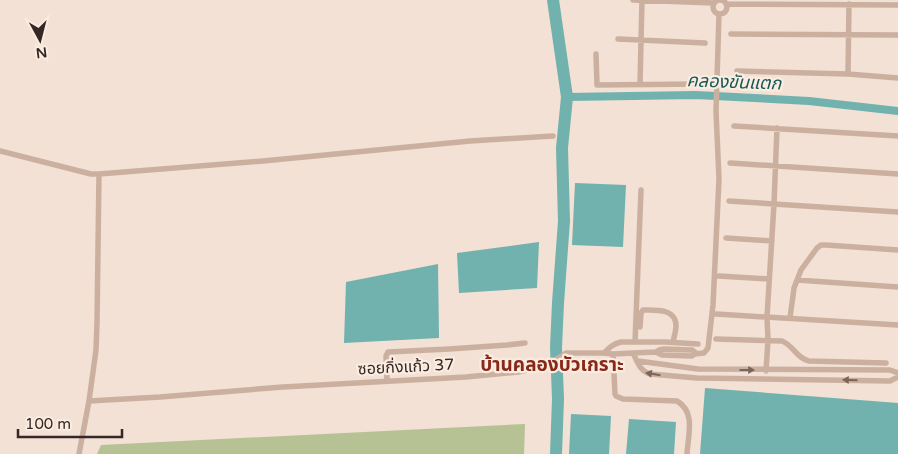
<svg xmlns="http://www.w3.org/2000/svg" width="898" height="454" viewBox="0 0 898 454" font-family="'Varela Round','Noto Sans Thai',sans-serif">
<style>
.green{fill:#b6c294}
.water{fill:#71b1ae}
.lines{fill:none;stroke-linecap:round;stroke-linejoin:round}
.canal{stroke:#71b1ae;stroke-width:8}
.river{stroke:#71b1ae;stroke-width:12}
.minor{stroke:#cbb0a0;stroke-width:5.5}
.oneway{fill:#78655c}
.labels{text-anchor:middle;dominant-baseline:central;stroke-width:4.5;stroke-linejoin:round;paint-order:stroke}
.street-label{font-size:16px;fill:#342724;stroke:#faece0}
.water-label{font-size:18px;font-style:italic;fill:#175857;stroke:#faece0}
.quarter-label{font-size:19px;font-weight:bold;fill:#892817;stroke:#faece0}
</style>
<rect width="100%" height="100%" fill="#f2e1d4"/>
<path class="green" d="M525 424 524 454H97L101 445Z"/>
<path class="water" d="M575 183 626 185 623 247 572 245Z
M539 242 537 288 459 293 457 253Z
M438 264 439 338 344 343 346 282Z
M705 388 898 403V454H700Z
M571 414 611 416 609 454H569Z
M629 419 676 422 674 454H626Z"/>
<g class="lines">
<path class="canal" d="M567 97 696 95 809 101 898 111"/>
<path class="river" d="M553 0 567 97 562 148 564 221 558 303 556 347 558 399 556 454"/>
<path class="minor" d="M633 0 714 3
M713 7a7 7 0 1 1 14 0a7 7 0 1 1-14 0Z
M726 4 898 5
M731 34 898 35
M618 39 705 43
M596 54 597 85 701 84
M737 71 848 74 898 78
M848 74 849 4
M640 84 642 0
M734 126 898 136
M0 151 91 174H99L263 161 470 141 553 136
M730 163 898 174
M729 201 898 212
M726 238 772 241
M719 276 769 279
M797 280 898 287
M716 314 898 325
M790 318 794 288 801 270 817 248 821 245H826L898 250
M640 327 641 313 643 310C655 310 676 308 676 326 676 331 674 337 673 342
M716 339 782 341C793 345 797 359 809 361L886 363
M635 342 641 190
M656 352 659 350 664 349 692 350 696 353
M604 353C610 347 613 344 621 342H665L698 344
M633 353 656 352 662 355 692 356 695 354 704 353 708 348 713 305 719 179 716 111 719 14
M613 354 633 353C638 363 640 371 650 374L697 378 890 381 898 377
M638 361 698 369 890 370 898 373
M766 371 768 340 767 317 774 204 777 128
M387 381 386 356 388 352 449 349 507 345 525 343
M89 401 96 350 97 323 99 174
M79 454 89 401 160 397 283 387 466 377 518 372 546 366 566 353H604L613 354 615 394 616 396 623 399 677 401C696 412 688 435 687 454"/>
</g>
<defs><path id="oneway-solid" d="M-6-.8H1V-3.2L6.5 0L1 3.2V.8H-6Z" transform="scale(1.25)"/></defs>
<g class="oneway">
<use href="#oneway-solid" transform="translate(747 370)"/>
<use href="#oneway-solid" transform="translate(653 374) rotate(-171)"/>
<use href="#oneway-solid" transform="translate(850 380) rotate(-179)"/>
</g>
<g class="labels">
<g class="street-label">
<text transform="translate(406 367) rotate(-3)">ซอยกิ่งแก้ว 37</text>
</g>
<g class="water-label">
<text transform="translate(734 82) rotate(2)">คลองขันแตก</text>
</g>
<g class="quarter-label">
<text x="552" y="365">บ้านคลองบัวเกราะ</text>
</g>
</g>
<g transform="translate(40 40) rotate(173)" stroke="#faece0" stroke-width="4" paint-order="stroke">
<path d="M0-4L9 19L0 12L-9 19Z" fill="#342724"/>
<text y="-8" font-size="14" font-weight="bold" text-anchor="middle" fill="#342724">N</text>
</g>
<path d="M18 429v8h104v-8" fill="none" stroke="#342724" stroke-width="2.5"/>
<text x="25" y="429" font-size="15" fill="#342724" stroke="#faece0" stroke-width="4" paint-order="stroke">100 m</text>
</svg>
